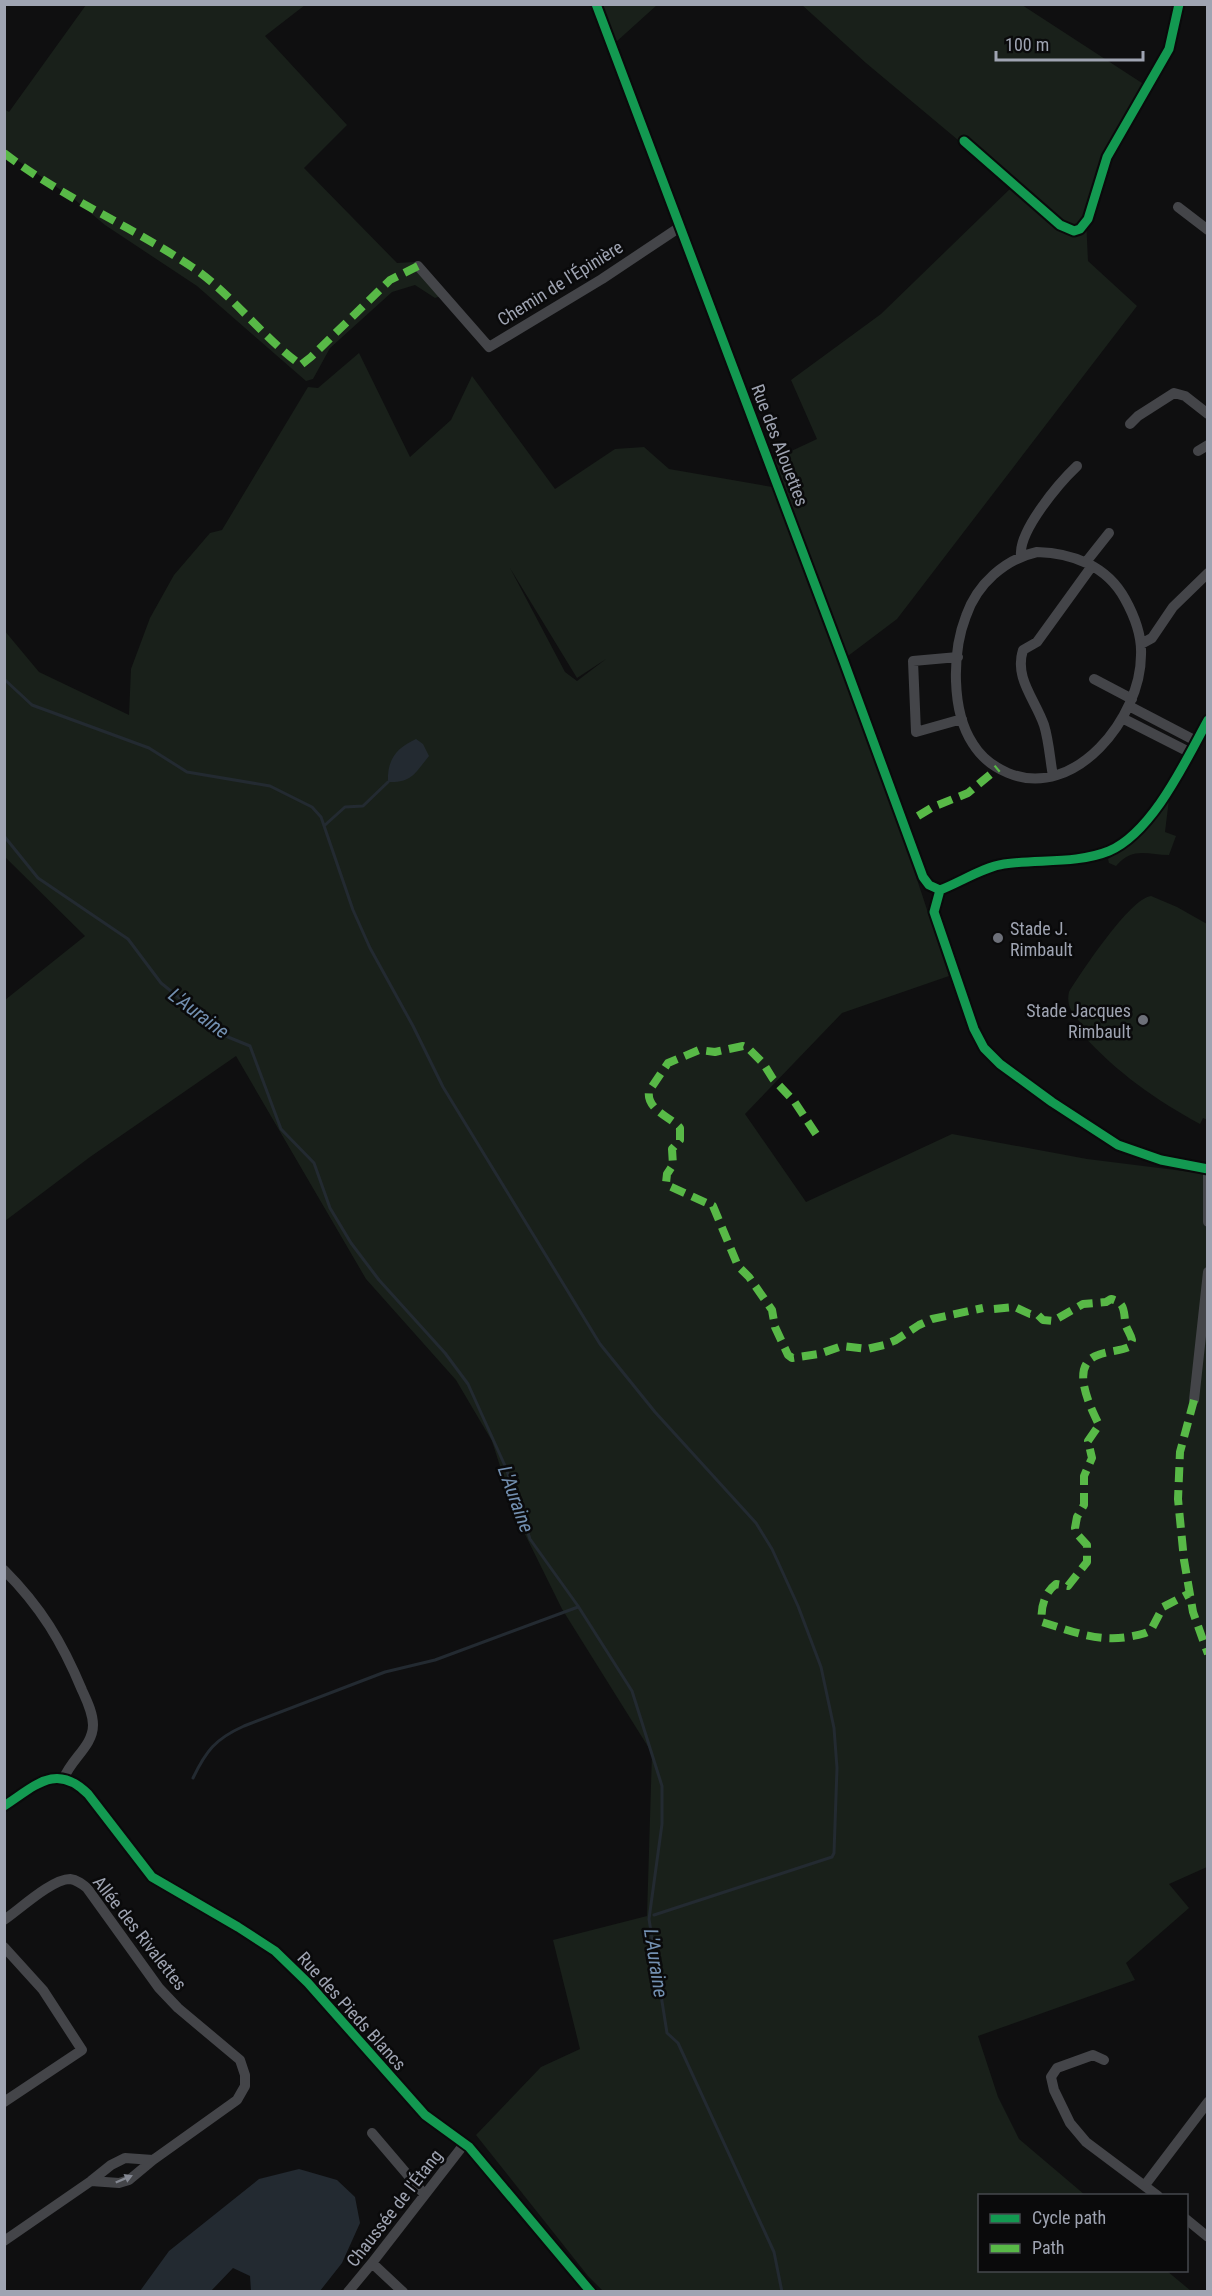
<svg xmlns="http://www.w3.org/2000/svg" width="1212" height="2296" viewBox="0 0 1212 2296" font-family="'Roboto Condensed',sans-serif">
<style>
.green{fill:#19201a;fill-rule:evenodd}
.water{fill:#232a31}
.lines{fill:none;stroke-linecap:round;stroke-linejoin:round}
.stream{stroke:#232a31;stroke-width:3}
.street{stroke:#444549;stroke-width:10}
.quiet{stroke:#58b947;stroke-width:8;stroke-dasharray:15 8;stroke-linecap:butt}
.cycleway-casing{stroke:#0a0a0b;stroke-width:13}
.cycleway{stroke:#139951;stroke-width:9}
.oneway{fill:#848892}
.poi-dot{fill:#6d7079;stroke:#0a0a0b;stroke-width:2}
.labels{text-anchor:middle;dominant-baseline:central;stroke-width:5;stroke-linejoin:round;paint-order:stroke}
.street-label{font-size:18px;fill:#9fa4b2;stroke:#0a0a0b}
.poi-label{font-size:18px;fill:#9fa4b2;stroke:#0a0a0b;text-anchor:start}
.water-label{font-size:20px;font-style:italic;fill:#7390b1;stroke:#0a0a0b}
</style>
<rect width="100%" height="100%" fill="#0f0f10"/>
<path class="green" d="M86 5H305L265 36 347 125 304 168 397 263 415 262 444 295 435 298 415 285 392 292 330 348 313 379 306 381 197 286 105 225 74 199 5 152 4 109 9 112Z
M599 5H657L616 42Z
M802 5H1022L1145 85 1086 219 1088 261 1137 306 897 619 844 659 949 976 842 1013 745 1114 806 1202 952 1134 1087 1159 1207 1174V1867L1169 1884 1189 1908 1126 1963 1135 1980 978 2036 998 2097 1019 2139 1085 2195 980 2196V2270L1167 2271 1191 2291H603L588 2276 476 2135 541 2067 580 2049 553 1940 647 1916 652 1753 562 1609 516 1516 492 1441 456 1380 366 1279 236 1056 90 1157 5 1221V1000L85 936 5 857 4 630 39 672 129 715 131 669 150 618 174 575 210 533 222 530 308 387 318 388 359 353 410 457 451 420 472 376 555 489 615 449 644 447 669 469 778 488 768 462 817 439 791 380 881 314 1013 186 866 63ZM510 568 577 678 606 659 577 681 565 672Z
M1169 799 1165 832 1176 836 1169 855C1148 855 1133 846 1116 866L1109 863 1108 859 1118 852Z
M1151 896 1177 907 1207 924 1208 1120 1203 1118 1200 1124C1156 1100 1116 1072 1082 1034L1087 1030C1077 1018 1065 1009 1069 992 1081 973 1130 898 1151 896Z"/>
<path class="water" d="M416 739 423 744 429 756C415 773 412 783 388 782 387 760 396 748 416 739Z
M299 2169 337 2180 355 2197 360 2223 342 2263 320 2291H251L250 2276 233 2268 211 2291H140L169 2251 259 2179Z"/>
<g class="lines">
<path class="stream" d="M4 679 32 705 149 748 187 772 270 786 312 807 321 817 353 910 370 948 413 1026 443 1087 600 1344 655 1412 756 1523 772 1549 798 1606 821 1667 834 1728 837 1768 834 1853 832 1857 654 1915
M325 825 345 807 363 806 388 782
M4 836 38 878 128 939 161 983 228 1037 250 1046 281 1129 314 1163 330 1208 351 1243 379 1280 445 1353 468 1384 506 1468 530 1539 578 1606 632 1691 662 1786V1824L649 1919 667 2033 678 2043 774 2252 782 2292
M193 1778C206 1751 215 1739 244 1726L385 1672 435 1660 578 1607"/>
<path class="street" d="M596 4 843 659 923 877 929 885 940 890
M964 141 1060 225 1074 231 1080 229 1088 219 1107 157 1169 49 1179 4
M1178 207 1208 230
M418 266 489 347 602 279 680 227
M1130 424 1138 416 1174 393 1185 396 1208 414
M1198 451 1208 445
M1037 552C1073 553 1107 566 1125 599 1135 617 1142 635 1141 655 1141 717 1075 801 1008 773 994 767 981 757 973 744 951 711 952 652 966 616 977 584 1005 559 1037 552Z
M1021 556C1018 531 1060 482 1077 466
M1086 562 1109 533
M1141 644 1152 638 1173 607 1208 573
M958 657 913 661 916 732 962 719
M1094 679 1132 699
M1129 706 1196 741
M1122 718 1191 753
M1053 776C1050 760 1049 741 1044 725 1035 699 1014 678 1023 650L1037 642 1092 566
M940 890 934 912 974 1029 984 1048 1000 1064 1052 1102 1118 1145 1161 1160 1208 1169
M940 890C961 882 983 867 1004 864 1038 859 1077 864 1109 851 1153 832 1186 760 1208 720
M1208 1173V1222
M1194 1400 1208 1272
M4 1570C41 1607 62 1642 82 1690 87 1701 93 1713 93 1725 93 1746 71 1759 64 1778
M4 1806C35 1786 56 1762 88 1794L152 1877 238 1927 275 1951 308 1983 425 2115 469 2147 591 2292
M4 1920C20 1909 52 1879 70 1879 77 1880 81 1883 87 1888L159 1988 178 2008 240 2060 245 2075V2086L237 2100 153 2160 129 2180 119 2183 91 2181
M4 1947 43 1990 82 2050 4 2102
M1104 2060 1093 2055 1057 2068 1051 2077 1054 2090 1070 2123 1086 2142 1158 2196
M372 2133 424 2194
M1145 2185 1208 2102
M1186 2219 1208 2237
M4 2241 91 2181 111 2165 125 2158 153 2160
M372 2263 403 2292
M348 2292 372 2263 465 2143"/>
<path class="quiet" d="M4 153C63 198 131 226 192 267 232 294 261 336 301 365L311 357 390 280 418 266
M918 816 933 807 968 793 998 768
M816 1134 794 1101 773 1079 763 1063 748 1048 743 1046 715 1052 699 1050 668 1063 649 1091C646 1110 671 1117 680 1128V1140L672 1149 673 1165 667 1174 666 1183 669 1186 713 1206 738 1266 749 1277 772 1310 775 1327 788 1355 792 1358 819 1354 842 1346 867 1349 884 1345 896 1340 919 1325 932 1319 983 1308
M994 1309 1015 1307 1030 1314 1038 1315 1043 1320 1053 1321 1083 1304 1106 1302 1111 1299C1127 1303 1123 1313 1126 1326 1128 1331 1131 1335 1132 1340L1129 1347C1120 1351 1108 1351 1098 1355 1069 1365 1090 1406 1099 1425L1088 1441 1092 1458 1084 1476V1505L1077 1517 1075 1528 1077 1534 1087 1545V1562L1068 1586 1056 1584C1045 1592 1040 1608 1042 1622 1071 1631 1097 1642 1128 1637 1136 1635 1144 1635 1151 1630L1163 1607 1190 1593
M1194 1400 1180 1452 1178 1499 1184 1560 1193 1612 1208 1654"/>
<g class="cycleway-casing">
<path id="cycleway" d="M596 4 843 659 923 877 929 885 940 890
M964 141 1060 225 1074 231 1080 229 1088 219 1107 157 1169 49 1179 4
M940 890 934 912 974 1029 984 1048 1000 1064 1052 1102 1118 1145 1161 1160 1208 1169
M940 890C961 882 983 867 1004 864 1038 859 1077 864 1109 851 1153 832 1186 760 1208 720
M4 1806C35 1786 56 1762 88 1794L152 1877 238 1927 275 1951 308 1983 425 2115 469 2147 591 2292"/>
</g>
<use href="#cycleway" class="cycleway"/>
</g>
<defs><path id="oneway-solid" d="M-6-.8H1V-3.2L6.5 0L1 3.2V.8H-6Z" transform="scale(1.5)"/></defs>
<use class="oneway" href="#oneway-solid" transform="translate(124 2179) rotate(-23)"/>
<g class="poi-dot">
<circle cx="998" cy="938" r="6"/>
<circle cx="1143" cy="1020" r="6"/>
</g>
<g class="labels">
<g class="street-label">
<text transform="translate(560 283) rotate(-32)">Chemin de l'Épinière</text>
<text transform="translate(780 445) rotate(69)">Rue des Alouettes</text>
<text transform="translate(140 1933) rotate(52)">Allée des Rivalettes</text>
<text transform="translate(352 2011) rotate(48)">Rue des Pieds Blancs</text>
<text transform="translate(394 2208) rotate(-52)">Chaussée de l'Étang</text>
</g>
<g class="poi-label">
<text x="1010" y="928">Stade J.<tspan x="1010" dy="21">Rimbault</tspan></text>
<text x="1131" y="1010" text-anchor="end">Stade Jacques<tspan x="1131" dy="21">Rimbault</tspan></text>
</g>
<g class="water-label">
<text transform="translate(199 1013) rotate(37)">L'Auraine</text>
<text transform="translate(516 1499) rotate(70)">L'Auraine</text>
<text transform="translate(656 1963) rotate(81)">L'Auraine</text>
</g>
</g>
<rect width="1212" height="2296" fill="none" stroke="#9fa4b2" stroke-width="12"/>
<rect x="978" y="2194" width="210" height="78" fill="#0a0a0b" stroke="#46484e" stroke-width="1.5"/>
<rect x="990" y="2214" width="30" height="9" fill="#139951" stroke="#46484e" stroke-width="1.5"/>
<text x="1032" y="2224" font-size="18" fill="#9fa4b2">Cycle path</text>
<rect x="990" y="2244" width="30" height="9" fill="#58b947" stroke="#46484e" stroke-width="1.5"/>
<text x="1032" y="2254" font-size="18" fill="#9fa4b2">Path</text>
<path d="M996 51v9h147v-9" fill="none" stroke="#9fa4b2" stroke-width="3"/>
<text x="1005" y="51" font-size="18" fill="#9fa4b2" stroke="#0a0a0b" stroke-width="4.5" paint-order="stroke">100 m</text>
</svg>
